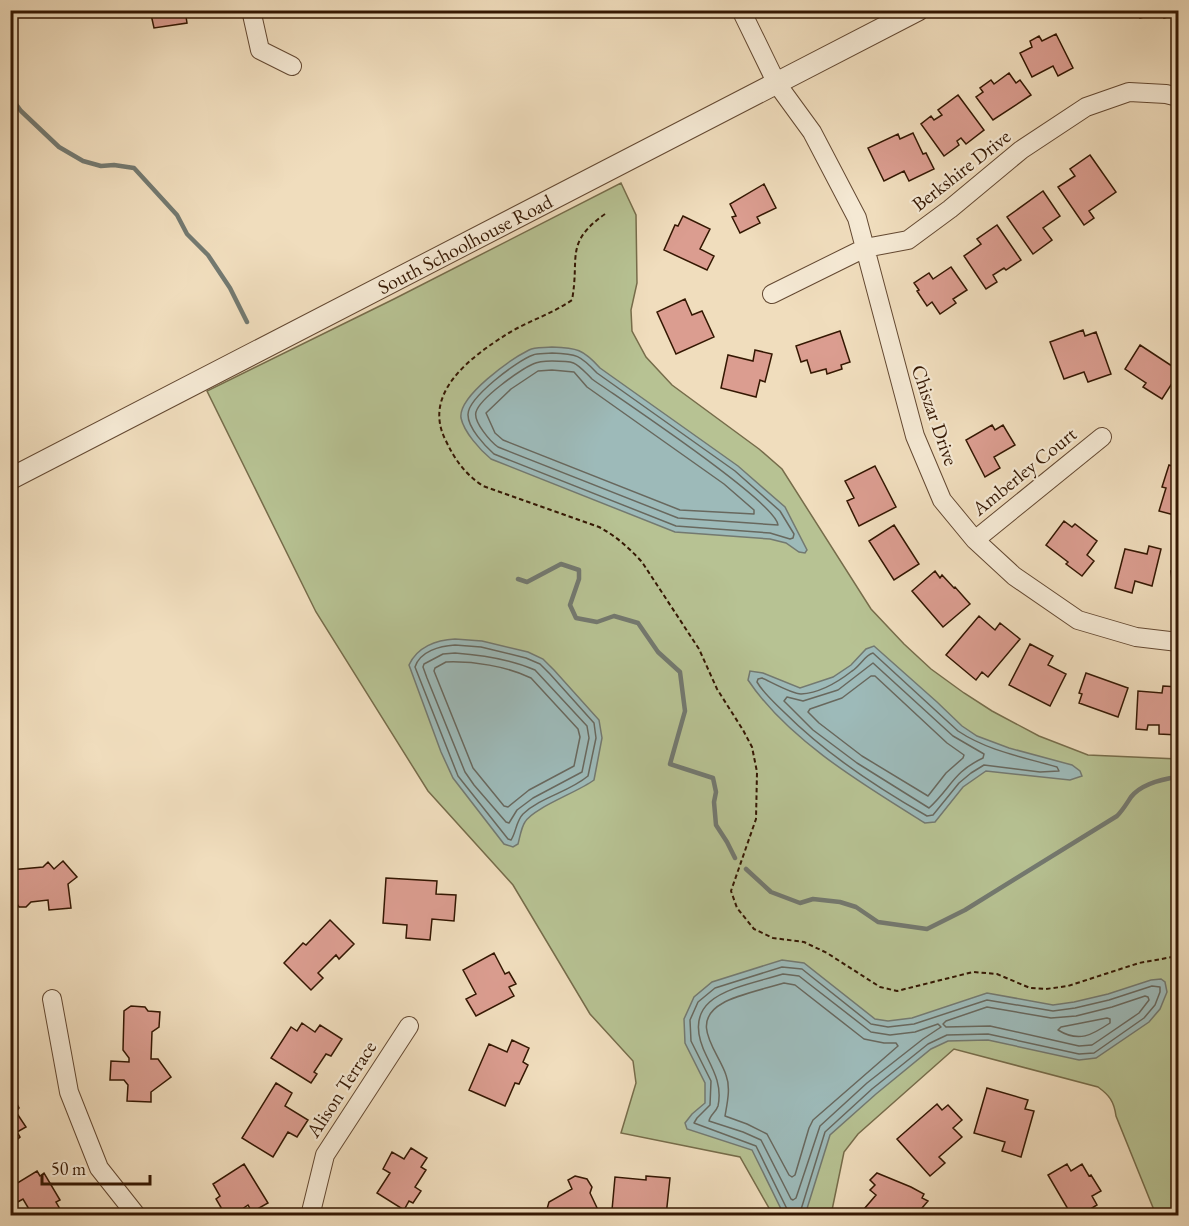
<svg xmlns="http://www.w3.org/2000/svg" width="1189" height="1226" viewBox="0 0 1189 1226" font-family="'EB Garamond',serif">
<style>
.green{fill:#b7c293;stroke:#766c4a;stroke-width:1.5}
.water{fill:#9dbab9;stroke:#737970;stroke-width:1.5}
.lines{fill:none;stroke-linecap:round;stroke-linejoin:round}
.shore{stroke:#68685e;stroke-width:1.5}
.stream{stroke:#737970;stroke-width:4.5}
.building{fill:#db9d90;stroke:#341702;stroke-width:1.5}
.minor-casing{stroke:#634831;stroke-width:20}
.tertiary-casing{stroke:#634831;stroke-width:23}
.path{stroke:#341702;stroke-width:2;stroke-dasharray:4.5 3;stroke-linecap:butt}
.minor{stroke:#f5e9d4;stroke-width:18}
.tertiary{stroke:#f5e9d4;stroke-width:21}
.labels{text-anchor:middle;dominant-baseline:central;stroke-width:4.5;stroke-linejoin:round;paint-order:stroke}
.street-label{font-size:20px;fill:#341702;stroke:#f5e9d4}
</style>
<rect width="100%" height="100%" fill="#f0ddbd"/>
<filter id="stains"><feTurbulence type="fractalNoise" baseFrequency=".00333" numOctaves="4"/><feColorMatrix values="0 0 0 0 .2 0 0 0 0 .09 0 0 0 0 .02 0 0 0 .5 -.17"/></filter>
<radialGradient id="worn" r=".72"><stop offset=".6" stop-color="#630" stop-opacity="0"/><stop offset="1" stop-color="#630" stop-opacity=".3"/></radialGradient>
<path class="green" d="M621 183 636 215 637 283 631 310 632 331 646 357 672 385 759 449 782 469 871 609 904 644 931 669 964 693 992 711 1039 736 1088 755 1178 759V1215H1156L1116 1116C1114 1101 1109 1095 1098 1087L954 1049 858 1134 844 1152 831 1215H773L740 1157 621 1133 636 1083 633 1061 590 1014 513 885 428 791 316 612 207 391 394 299Z"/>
<path class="water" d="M552 347C577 348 583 349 600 368L738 466 785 507 807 550 805 553 799 552 786 543 770 539 675 532 491 459C480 450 464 432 461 418 458 396 511 359 529 350 535 347 544 348 552 347Z
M455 639 482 641 528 652 543 659 554 670 599 720 602 738 594 780C578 792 533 808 525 822 521 828 520 837 518 844L513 847 504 844 453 778 441 752 409 665C417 647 436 640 455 639Z
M874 646 937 702 962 726 977 736 1009 748 1072 765 1080 771 1082 776 1070 780 986 771 963 787 935 822 925 823C864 785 788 740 748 680L750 671 763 673 800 688 833 677 851 665 866 649Z
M782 960 804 963 875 1019 888 1021 912 1018 987 993 1053 1005 1074 1002 1108 994 1151 980 1161 979 1165 982 1167 992 1160 1009 1149 1022 1096 1058 1079 1060 988 1040 948 1041 931 1049 876 1094 830 1135 805 1215H784L752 1150 687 1129 685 1123 692 1114 705 1103V1083L685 1043 684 1019 694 997 712 982Z"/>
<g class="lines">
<path class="shore" d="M552 353C577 354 580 355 597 373L735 471 780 511 794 534 793 538 790 539 770 533 676 526 494 454C485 446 468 428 468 415 467 398 518 360 533 355 538 353 546 354 552 353Z
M552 361C577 361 575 362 592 379 620 399 776 502 778 525L678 518 498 447C491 442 473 422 476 412 480 398 520 370 533 364 539 361 546 361 552 361Z
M552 370 574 372 587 387 724 484 754 510V514L680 510 503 440 495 433 486 413 511 389 538 371Z
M455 645 481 647 526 658 540 664 550 674 594 723 596 738 588 776C569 792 541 797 523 814 516 821 516 833 511 840L508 839 458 776 415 667C420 651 440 646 455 645Z
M455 653C482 655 510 659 535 670L587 726 589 738 582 772 533 798 517 810 509 823 506 822 474 785 465 772 427 678 423 667 424 664 443 654Z
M873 653 958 731C988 751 1023 757 1057 767L1059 771 1040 772 984 765 971 773 959 783 933 815 927 816C876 787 826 754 785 713 775 703 764 694 757 682L758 679 762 678C771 682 792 694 801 694 819 693 838 682 852 671 860 666 865 655 873 653Z
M446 662C473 661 506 666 531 678L578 729 580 737 574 766 529 790 508 807 504 806 473 768 434 671 435 668Z
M873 663 953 736 984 754 983 758C953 772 951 788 929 808L857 763 813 730 784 701 787 697 803 701 838 690Z
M871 676H875L947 743 964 755 963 758 946 773 928 796 862 756 819 723 808 712 810 709 842 698Z
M783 974 799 976 871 1032 890 1035 915 1032 938 1024 941 1027 923 1039 867 1083 820 1126 796 1198 793 1200 791 1199 761 1140 743 1132 709 1121C710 1115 716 1112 718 1106 722 1087 715 1073 707 1057 675 994 738 988 783 974Z
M784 983 795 985 864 1039 884 1043H896L898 1046 813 1120 809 1128 795 1175 792 1177 789 1175 767 1134 747 1124 725 1116C727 1104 731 1088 726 1075 718 1051 688 1022 723 1003 736 995 768 988 784 983Z
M1145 996 1148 997 1149 1000 1139 1013 1101 1039 1092 1045 1079 1046 990 1026 946 1027 943 1024 946 1021 987 1007 1051 1018 1076 1016 1112 1007Z
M1107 1018 1110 1019V1023C1092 1035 1079 1043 1058 1030L1061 1027Z
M789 1216 788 1211 756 1146 694 1123 697 1118 710 1105 711 1081 691 1041 690 1020 698 1002 715 988 782 967 802 969 871 1024 888 1027 914 1024 987 1000 1053 1011 1075 1008 1109 1000 1152 986 1160 987V992L1155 1005 1144 1018 1094 1053 1079 1054 988 1034 947 1035 928 1044 872 1089 825 1132 799 1216"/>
<path class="stream" d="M10 96 21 111 59 147 83 161 101 166 114 165 134 168 177 215 187 234 208 255 230 288 247 322
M518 579 527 582 561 564 579 570V579L570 605 576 618 597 622 614 616 638 623 658 652 680 672 685 711 670 764 713 778 716 792 714 802 716 825 727 842 735 858
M746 869 771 892 800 903 813 899 840 902 856 907 878 922 927 929 965 910 1117 816C1123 810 1127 803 1131 797 1142 783 1163 779 1178 777"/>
</g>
<path class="building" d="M150 10H185L187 23 154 28Z
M1138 10H1178V14L1164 18 1162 12 1140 18Z
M1056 34 1073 68 1058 76 1053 66 1032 77 1020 53 1032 47 1030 41 1039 36 1042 41Z
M1009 73 1016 83 1020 80 1031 95 993 120 976 97 983 92 980 88 991 80 994 84Z
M958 95 984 130 966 144 961 138 957 141 959 145 944 156 921 124 931 116 934 120 942 115 938 110Z
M913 133 923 154 926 153 934 169 909 181 904 171 884 181 868 148 898 134 900 139Z
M1090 155 1116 192 1089 211 1094 218 1084 225 1058 187 1075 176 1070 169Z
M764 184 776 208 757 217 760 223 740 233 732 217 736 216 730 204Z
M1043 191 1060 216 1043 228 1052 240 1033 254 1007 217Z
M683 216 710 229 700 249 714 256 707 270 664 250 675 225 678 226Z
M997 225 1021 260 1006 270 1004 268 993 275 997 282 986 289 964 256 981 244 977 239Z
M951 267 967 290 953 299 956 303 940 314 932 302 927 306 917 291 919 290 914 283 929 273 933 279Z
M685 299 692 315 702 311 714 337 676 354 657 312Z
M1083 330 1085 336 1096 332 1111 374 1088 382 1084 372 1064 379 1050 342Z
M840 331 850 362 841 365 842 369 827 374 826 369 811 373 807 360 801 362 796 346Z
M1140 345 1178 370V374L1162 399 1143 387 1146 383 1125 369Z
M755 350 772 354 765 382 760 380 756 397 721 388 728 355 753 361Z
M992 425 995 430 1003 425 1015 445 994 457 1000 468 985 477 966 440Z
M1178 426V451H1176L1172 427Z
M1169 465 1178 468V516L1159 511 1166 488 1162 487Z
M875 466 896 507 859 526 847 501 854 498 845 481Z
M1064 521 1072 527 1075 524 1097 541 1087 555 1094 561 1082 576 1066 564 1068 562 1046 545Z
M894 525 919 564 894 580 869 541Z
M1149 546 1161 549 1152 586 1135 581 1132 593 1115 588 1125 549 1147 554Z
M935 571 940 578 942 575 954 588 955 587 970 604 943 627 912 591Z
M1171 571H1178V599L1174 600Z
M979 616 995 630 1000 623 1020 639 988 677 982 672 976 680 946 655Z
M1030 644 1053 656 1048 665 1066 674 1050 706 1009 685Z
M1086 673 1128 688 1118 717 1079 703 1082 694 1079 693Z
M1163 686 1178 687V735L1159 734V725H1148L1147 730 1136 729 1138 691 1162 693Z
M63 861 77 877 68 884 71 908 49 910 48 900 31 902 26 907H19L17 904 15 891 11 892 10 870 43 867 48 862 54 869Z
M386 878 437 881 436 894 456 895 454 921 432 919 430 940 406 938 407 925 383 923Z
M330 920 354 944 339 959 336 955 318 973 323 978 311 990 284 963 303 943 306 945Z
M494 953 505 974 509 972 516 984 509 987 514 996 476 1016 466 999 476 994 463 970Z
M131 1006 145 1007 148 1011 160 1012 159 1027 152 1032 151 1059H158L171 1077 151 1092V1102L127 1101 128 1085 124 1080H110L111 1061 129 1062V1058L123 1050 124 1011Z
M302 1023 315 1032 320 1025 342 1039 331 1056 326 1054 314 1072 317 1074 311 1083 271 1058 291 1027 297 1031Z
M512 1040 529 1048 523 1062 528 1065 519 1084 515 1083 505 1106 469 1090 489 1044 507 1052Z
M276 1083 292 1093 285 1106 308 1120 297 1137 288 1132 273 1157 242 1138Z
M987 1088 1028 1100 1025 1109 1034 1111 1021 1157 1002 1151 1005 1142 974 1133Z
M14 1098 19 1108 16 1112 26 1127 17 1132 20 1137 10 1146V1099Z
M937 1104 942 1110 948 1105 962 1120 953 1128 962 1137 939 1157 945 1163 930 1176 897 1139Z
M411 1148 427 1158 421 1167 426 1170 415 1187 421 1191 413 1203 409 1201 404 1210 377 1193 390 1173 383 1169 392 1152 404 1159Z
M244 1164 268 1203 252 1212 248 1205 232 1216H226L216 1199 220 1196 213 1184Z
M1067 1164 1071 1171 1082 1164 1089 1176 1091 1175 1101 1191 1092 1196 1097 1205 1079 1216H1072L1048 1175Z
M37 1171 40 1176 44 1173 60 1200 56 1202 64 1216H33L23 1199 16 1203 10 1195V1193L16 1190 14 1185Z
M877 1173 911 1187 924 1194 922 1198 928 1201 916 1215 903 1210 901 1216H858L876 1195 870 1190 875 1185 870 1180Z
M575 1176 587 1179 592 1187 590 1193 599 1212 593 1216H545L549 1202 572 1189 568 1180Z
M646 1176 670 1178 666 1216H646V1213L612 1210 615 1177 646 1180Z"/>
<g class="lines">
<g class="minor-casing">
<path id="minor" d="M251 10 260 50 292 66
M741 10 777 84 812 132 857 218 915 436 942 500 975 540 1014 576 1078 620 1136 637 1178 642
M772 294 865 248 908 240 950 209 1021 150 1086 107 1129 92 1166 94 1178 97
M975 540 1102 437
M52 999 69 1092 99 1168 137 1216
M310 1216 325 1155 409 1026"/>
</g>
<g class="tertiary-casing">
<g id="tertiary">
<path id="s1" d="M10 479 918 10"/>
</g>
</g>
<path class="path" d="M605 214C564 243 580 257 572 300 552 314 528 321 507 334 471 357 421 393 446 441 455 460 465 474 483 486L599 527C616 536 629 548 642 562L699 649 717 689 743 730 752 747 757 772 756 819 731 891 737 908 754 929 773 938 804 942 827 953 880 987 897 991 973 972 997 974 1030 988 1046 989 1068 986 1139 963 1178 956"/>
<use href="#minor" class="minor"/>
<use href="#tertiary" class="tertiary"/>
</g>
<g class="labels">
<g class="street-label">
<text transform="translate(961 170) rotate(-38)">Berkshire Drive</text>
<text stroke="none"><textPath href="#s1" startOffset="512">South Schoolhouse Road</textPath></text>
<text transform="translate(935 415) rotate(71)">Chiszar Drive</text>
<text transform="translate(1024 471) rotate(-39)">Amberley Court</text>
<text transform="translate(341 1089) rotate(-57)">Alison Terrace</text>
</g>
</g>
<rect width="1189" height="1226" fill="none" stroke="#f0ddbd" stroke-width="36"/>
<rect x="12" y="12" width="1165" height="1202" fill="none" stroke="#341702" stroke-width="3"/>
<rect x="18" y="18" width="1153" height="1190" fill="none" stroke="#341702" stroke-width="1.5"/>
<path d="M42 1175v9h108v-9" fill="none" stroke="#341702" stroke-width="3"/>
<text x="51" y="1175" font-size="18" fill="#341702" stroke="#f5e9d4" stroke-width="4.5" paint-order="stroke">50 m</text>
<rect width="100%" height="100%" filter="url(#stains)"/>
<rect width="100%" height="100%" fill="url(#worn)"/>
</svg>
